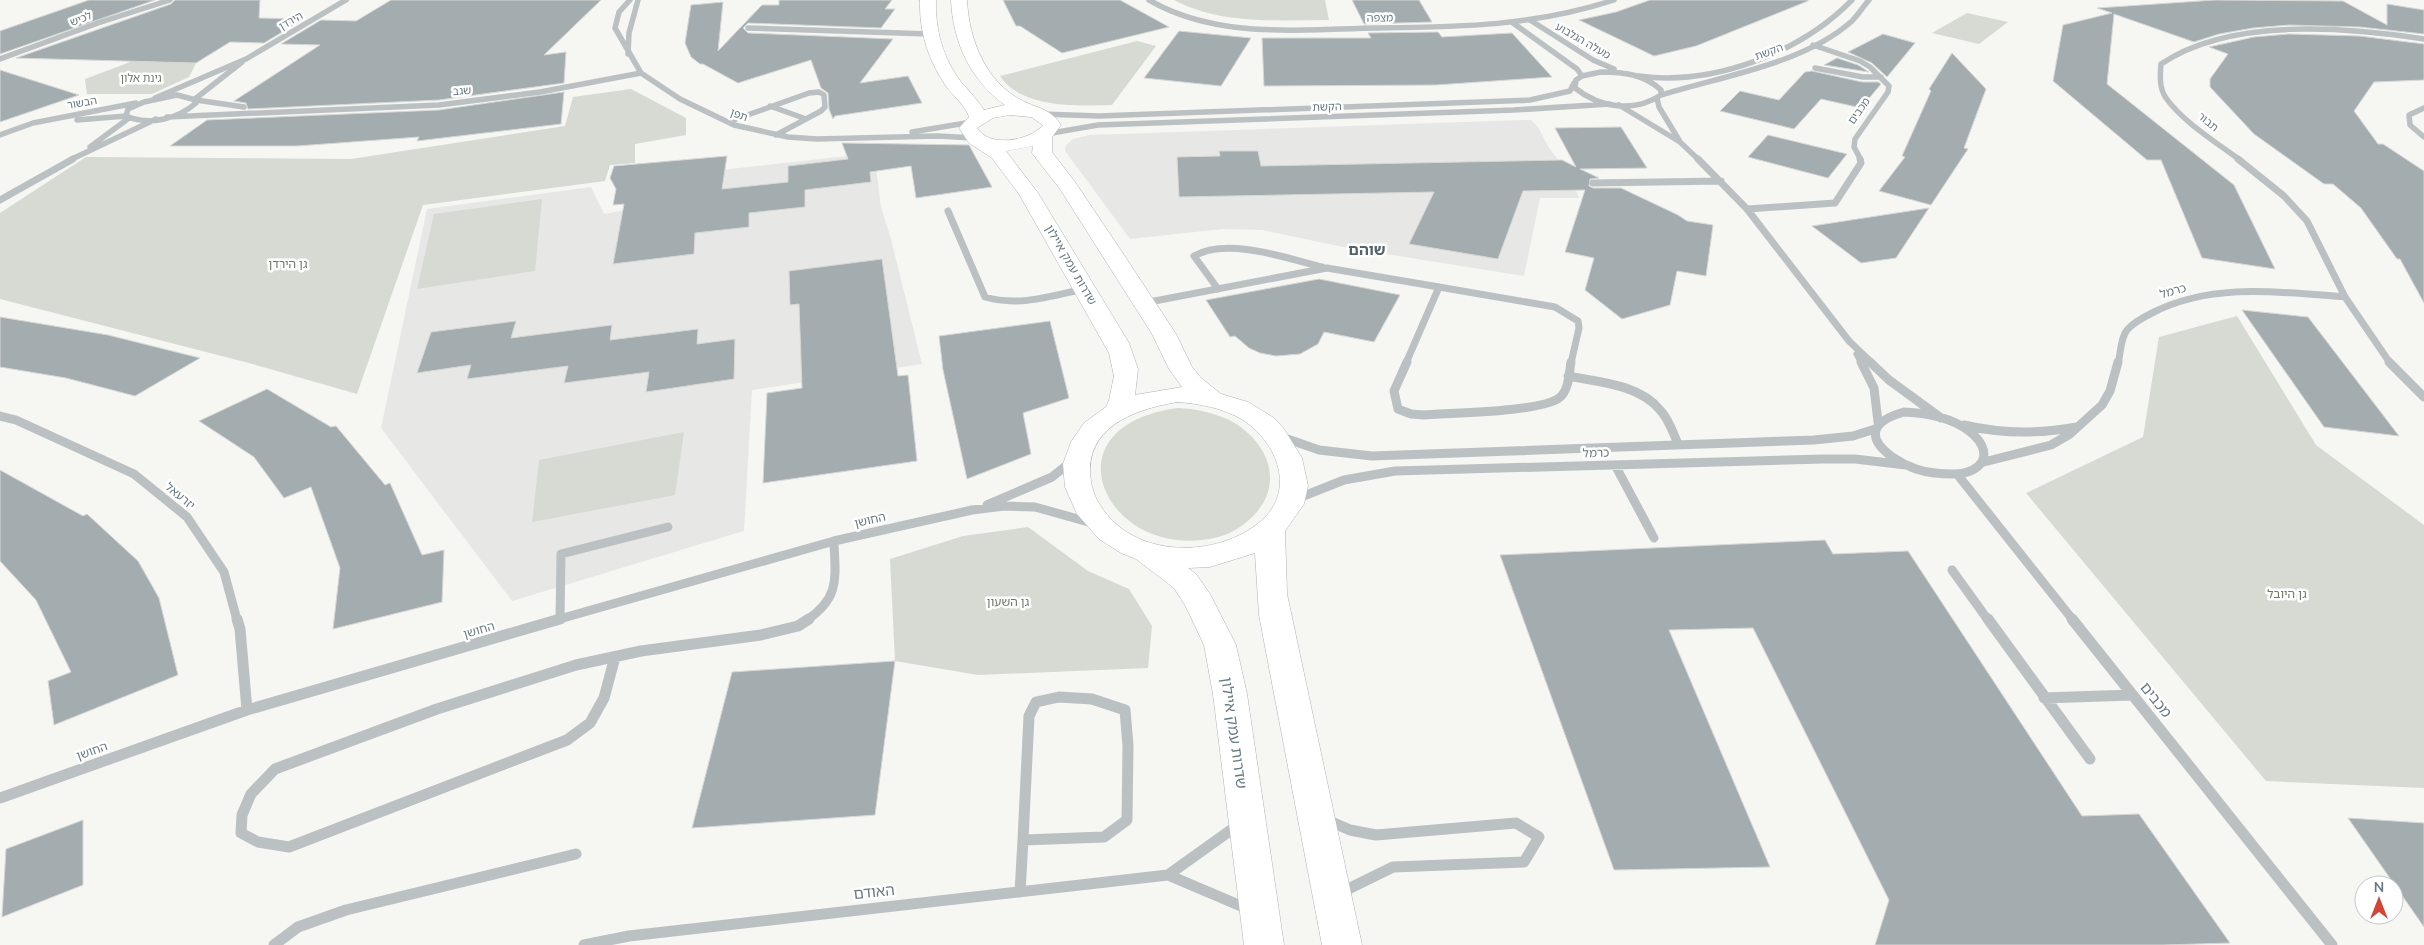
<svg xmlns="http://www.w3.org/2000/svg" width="2424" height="945" viewBox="0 0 2424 945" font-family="'Nunito Sans','Noto Sans Hebrew',sans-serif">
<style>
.built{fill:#e7e7e6}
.green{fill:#d6dad3}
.building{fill:#a3acaf;stroke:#d7d7d6}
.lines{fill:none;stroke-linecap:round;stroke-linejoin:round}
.major-casing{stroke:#afb4b7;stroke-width:1}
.minor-far3{stroke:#bbc0c2;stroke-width:5.5}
.minor-far2{stroke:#bbc0c2;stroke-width:7}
.minor-far1{stroke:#bbc0c2;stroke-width:9}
.minor{stroke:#bbc0c2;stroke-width:11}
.major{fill:#fff;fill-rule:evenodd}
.labels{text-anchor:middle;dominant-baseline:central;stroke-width:5;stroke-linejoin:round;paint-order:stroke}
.far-street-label{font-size:11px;fill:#687981;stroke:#fff}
.far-park-label{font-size:11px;fill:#6c7966;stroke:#fff}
.park-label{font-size:12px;fill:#6c7966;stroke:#fff}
.street-label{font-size:12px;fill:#687981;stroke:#fff}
.far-district-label{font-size:15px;font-weight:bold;fill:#556267;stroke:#fff}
.near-street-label{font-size:15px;fill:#687981;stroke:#fff}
</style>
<rect width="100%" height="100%" fill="#f6f6f3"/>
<path class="built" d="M1522 120H1531L1538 127 1549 148 1569 174 1579 198H1540L1524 276 1348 248 1262 230 1223 229 1130 239 1065 151 1066 145 1073 139 1089 135Z
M874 153 881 207 891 239 922 364 752 390 744 531 512 601 381 428 427 209 591 187 604 214 690 198 685 174Z"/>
<path class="green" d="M1174 0H1325L1329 20C1277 20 1221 25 1174 0Z
M1967 13 2008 22 1979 44 1932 33Z
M1137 41 1156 46 1112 105C1077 106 1022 109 1000 76Z
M133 61 196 63 189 77 152 94H87L85 79Z
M631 89 686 118V135L635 144V163L610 165 605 181 423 205 357 394 249 363 0 299V213L86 157 351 159 565 126 573 97Z
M542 199 535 271 417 289 434 214Z
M2237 316 2316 445 2424 525V788L2266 781 2026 493 2143 437 2159 337Z
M1178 408C1197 409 1216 413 1233 422 1267 442 1284 481 1256 513 1246 524 1232 534 1218 537 1108 565 1040 426 1178 408Z
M684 432 675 495 532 522 539 460Z
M1028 527 1088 571 1129 589 1152 626 1148 668 978 675 895 661 890 559 963 536Z"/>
<path class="building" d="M89 0H155L0 54V31Z
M175 0H260L259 18 304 19 264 43 230 42 196 63 16 58 171 4Z
M391 0H601L544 55 566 52 564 83 439 100 248 109 246 103 234 101 320 45 281 44 321 20 356 21Z
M779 0H892L885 9H895L881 28 748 23 743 28 748 33 893 39 860 83 908 76 922 103 835 116 833 119 829 109 828 93 821 88 811 60 738 83 703 64H700L691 57 685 43 691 5 723 2 718 51 762 5H779Z
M1003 0H1120L1169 27 1062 53 1020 26H1016Z
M1352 0H1419L1432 22 1364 24Z
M1650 0H1808V1L1696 46 1654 56 1579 20 1616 12Z
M2215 0 2343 1 2387 25V4L2424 10V34L2360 27 2289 25 2253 28 2219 34 2194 42 2114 14 2107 84 2234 185 2275 269 2202 258 2161 160H2147L2053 81 2063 25 2112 13 2097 8Z
M1179 31 1251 38 1221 86 1144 78Z
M1438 32 1442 37 1512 33 1552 77 1436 85 1264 86 1262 38H1371L1368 33Z
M1883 34 1915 43 1887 77 1872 63 1848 52Z
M2289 34 2359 36 2424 44V80L2374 82 2354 111 2378 144H2383L2424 171V303L2400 259H2397L2361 208 2333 184H2324L2254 134 2210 87V79L2228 54 2209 47 2254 37Z
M1952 53 1986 89 1964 148 1968 149 1931 205 1879 191 1905 157 1902 156 1931 91 1929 89Z
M1837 58 1858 65 1869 72 1824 65Z
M0 70 79 95 0 122Z
M1812 71 1862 82H1878L1881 84 1861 108 1821 99 1794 129 1720 111 1740 91 1779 100 1805 72Z
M564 92 561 124 417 141 419 137 297 146H170L207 120 439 110Z
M1621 127 1647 168 1580 169 1599 178 1590 179 1589 186 1593 188H1621L1678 215 1687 221 1713 225 1706 276 1677 271 1670 305 1622 319 1585 290 1594 258 1565 252 1585 190 1523 191 1498 259 1409 244 1434 192 1179 197 1177 157 1220 156 1219 151H1258L1261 166 1562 160 1576 167 1555 128Z
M1768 135 1847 154 1828 178 1748 157Z
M842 143 969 145 992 187 916 198 911 166 870 172 871 182 805 190V207L749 213V227L695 233 694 254 613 264 624 204 613 205 616 189 610 178 614 166 727 156 722 189 788 182V166L848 159Z
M1929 208 1896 258 1861 263 1812 226Z
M882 259 898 376 908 375 917 461 763 483 767 393 802 388 799 304 790 305 789 271Z
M1319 279 1400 295 1374 342 1324 332 1318 344 1300 354 1276 356 1260 353 1249 348 1235 336 1230 337 1206 300Z
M2242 310 2308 317 2399 436 2324 427Z
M0 317 108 335 200 358 135 396 66 378 0 367Z
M516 321 511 338 612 325 610 340 698 329 697 344 735 339 734 379 646 392 649 372 564 383 568 366 467 379 471 365 417 373 431 332Z
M1050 321 1069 398 1023 413 1031 454 967 479 943 370 939 336Z
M267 389 331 427 336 426 385 485 390 483 422 555 444 550 442 602 333 629 340 568 311 487 284 498 254 457 199 421Z
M0 470 83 516 87 514 138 561 159 598 178 675 54 725 48 681 71 672 36 600 0 561Z
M1825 540 1833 554 1908 551 2082 816 2139 814 2230 943 2163 945H1875L1889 900 1753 628 1669 630 1770 867 1614 870 1500 555Z
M895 661 875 815 692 828 732 672Z
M2348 818 2424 823V927Z
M83 820V885L2 917 6 849Z"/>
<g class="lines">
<g class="major-casing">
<path id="major" d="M920 0H936C935 30 943 58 961 82 969 91 977 99 984 110L1005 105C970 80 953 42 951 0H967C969 39 985 82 1023 101 1039 109 1051 109 1061 125L1052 137V152L1075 182 1122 252 1176 334 1192 367 1201 378 1221 394 1248 402 1274 418 1284 429 1302 458 1308 486 1304 504 1285 531 1287 594 1362 945H1322L1259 615 1255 553 1210 567 1188 568 1196 574 1210 594 1236 645 1247 694 1284 945H1244L1213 694 1204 645 1185 605 1174 588 1136 559 1121 553 1099 539 1077 514 1065 487 1063 464 1071 442 1084 423 1106 407 1109 400 1114 376 1109 353 1019 194 992 158 969 143 959 128 969 117 968 114C963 104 955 97 948 89 929 62 919 33 920 0ZM1010 115 1031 117 1043 125C1030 141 989 148 977 128L993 118ZM1033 146 1032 153 1060 189 1152 334 1169 369 1182 387 1135 395 1138 369 1129 343 1038 193 1006 151ZM1178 402C1201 404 1223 408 1243 420 1278 443 1296 491 1261 521 1217 559 1133 559 1100 505 1093 495 1090 481 1090 469 1091 423 1141 408 1178 402Z"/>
</g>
<path class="minor-far3" d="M630 0 619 12 615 28 641 73 680 99 734 125 788 137 817 139 938 136 974 138
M1149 0C1218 40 1302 29 1378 28 1461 27 1535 26 1614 0
M1530 20 1593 60 1614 69
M1513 23 1577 69 1582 76
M748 28 930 34
M1813 45 1860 61 1870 67 1889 86 1888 92 1855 139 1854 147 1861 160
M628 54 629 33 638 0
M0 59 98 23 170 0
M1815 68 1863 77H1881
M1601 72C1623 72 1644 74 1661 90V95C1634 113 1600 108 1575 88L1576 80 1582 76Z
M1639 76C1713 86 1800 53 1852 0
M177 95 196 100V103C178 119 149 126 126 116L128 109 144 102Z
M1661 95C1722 76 1804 64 1852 21 1858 15 1863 7 1869 0
M155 98 246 59 346 0
M1657 98 1659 107 1679 140
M195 99 242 62
M196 100 244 107
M1619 105 1680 142 1699 160
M770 106 806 119
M2424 108 2409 115 2410 125 2424 137
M1041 114 1099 116 1530 100 1570 91 1574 83
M167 117 439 105 540 92 641 73
M77 120 126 116
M728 122 809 93 819 92 824 95 825 107 821 111 776 135
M912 132 972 122
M1046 134 1098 125 1514 110 1610 104
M0 135 33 123 136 103
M90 147 129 118
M70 160 156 119
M2240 160C2217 143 2182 121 2166 98 2159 88 2160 75 2161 64 2230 17 2345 27 2424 39"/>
<path class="minor-far2" d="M1698 159 1747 209 1849 341 1872 363
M2238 159 2284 196 2307 221 2345 297 2390 363
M1593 183 1721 181
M0 200 73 159
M1747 209 1835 203 1861 163 1860 159
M948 211 985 297C1019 307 1051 296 1084 289
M1439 287 1555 307 1578 321 1579 328 1571 363
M1218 289 1194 256C1228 237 1286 258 1322 267
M1144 303 1327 268 1439 287
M1857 354 1862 363
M1406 363 1439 287
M2118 363C2121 353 2120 339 2127 330 2133 323 2144 317 2152 313 2212 282 2281 292 2345 297"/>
<path class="minor-far1" d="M1407 362 1394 391 1398 409 1411 414 1424 415C1451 413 1540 412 1559 398 1569 391 1569 373 1571 362
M1861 362 1874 388 1878 422
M1870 362 1889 380 1941 418
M2389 362 2424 397
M1568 376C1598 382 1639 384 1660 410 1669 419 1673 433 1678 444
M1904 412C1926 413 1951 417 1969 431 1995 451 1985 473 1954 474 1941 474 1928 473 1916 469 1883 457 1850 427 1904 412Z
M0 416 16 420 134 474 187 517 224 572 237 620
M1964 425C2002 434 2039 434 2077 427
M1279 436 1319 450 1372 456 1814 440 1853 436 1875 429
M1984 462 2051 445 2070 434 2102 405 2110 391 2118 362
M1615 465 1654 538
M1957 474 2073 620
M1296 499 1344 480 1395 471 1823 459H1855L1906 465
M987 505 1052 477 1072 461
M1952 570 1988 620
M560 619 561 554 668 527
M556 620 834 541 972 510 1004 506 1035 507 1092 523
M807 620C841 597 835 577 834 541"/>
<path class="minor" d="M237 619 240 629 247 710
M1988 619 2090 759
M2072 619 2332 945
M615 657 604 698 590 723 567 740 289 847 258 842 241 833 242 815 251 794 275 769 437 709 576 665 641 651 761 635 798 626 809 619
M1059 697 1092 699 1125 710 1128 746 1127 820 1104 837 1023 840 1029 716 1036 702Z
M2044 698 2132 695
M0 798 247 710 560 619
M1327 820 1350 830 1376 835 1516 823 1539 837 1524 862 1393 867 1340 893
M1168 875 1248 909
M1020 892 1023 840
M274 945 298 927 346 910 576 854
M584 945 629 936 1168 875 1238 825"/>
<use href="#major" class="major"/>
</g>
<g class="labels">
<g class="far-street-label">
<text transform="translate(1380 18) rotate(-1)">מצפה</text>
<text transform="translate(81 19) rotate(-21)">לכיש</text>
<text transform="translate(291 21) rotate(-30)">הירדן</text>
<text transform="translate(1583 41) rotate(30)">מעלה הגלבוע</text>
<text transform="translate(1769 52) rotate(-20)">הקשת</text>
<text transform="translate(462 91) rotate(-5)">שגב</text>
<text transform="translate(82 103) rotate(-10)">הבשור</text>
<text transform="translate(1327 107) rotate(-2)">הקשת</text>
<text transform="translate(1859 111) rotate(-55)">מכבים</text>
<text transform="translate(739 115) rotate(20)">תפן</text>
<text transform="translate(2208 122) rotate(39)">תבור</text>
</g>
<g class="far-park-label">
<text x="141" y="78">גינת אלון</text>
</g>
<g class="park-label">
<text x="288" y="264">גן הירדן</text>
<text x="2287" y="594">גן היובל</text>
<text x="1008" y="602">גן השעון</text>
</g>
<g class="street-label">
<text transform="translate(1071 265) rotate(60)">שדרות עמק איילון</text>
<text transform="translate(2173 291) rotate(-16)">כרמל</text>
<text transform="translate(1596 453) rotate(-2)">כרמל</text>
<text transform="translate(180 496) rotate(40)">יזרעאל</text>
<text transform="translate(870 520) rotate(-13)">החושן</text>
<text transform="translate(479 630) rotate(-16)">החושן</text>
<text transform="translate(92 751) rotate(-19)">החושן</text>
</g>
<g class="far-district-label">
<text x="1367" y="250">שוהם</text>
</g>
<g class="near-street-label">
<text transform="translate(2156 700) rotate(51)">מכבים</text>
<text transform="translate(1234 733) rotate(82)">שדרות עמק איילון</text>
<text transform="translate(874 892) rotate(-6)">האודם</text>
</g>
</g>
<g transform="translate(2379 900)"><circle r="24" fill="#ffffff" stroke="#c3c9cd"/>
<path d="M0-4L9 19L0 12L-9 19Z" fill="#d24436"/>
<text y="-8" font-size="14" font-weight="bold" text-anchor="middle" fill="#687981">N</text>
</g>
</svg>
